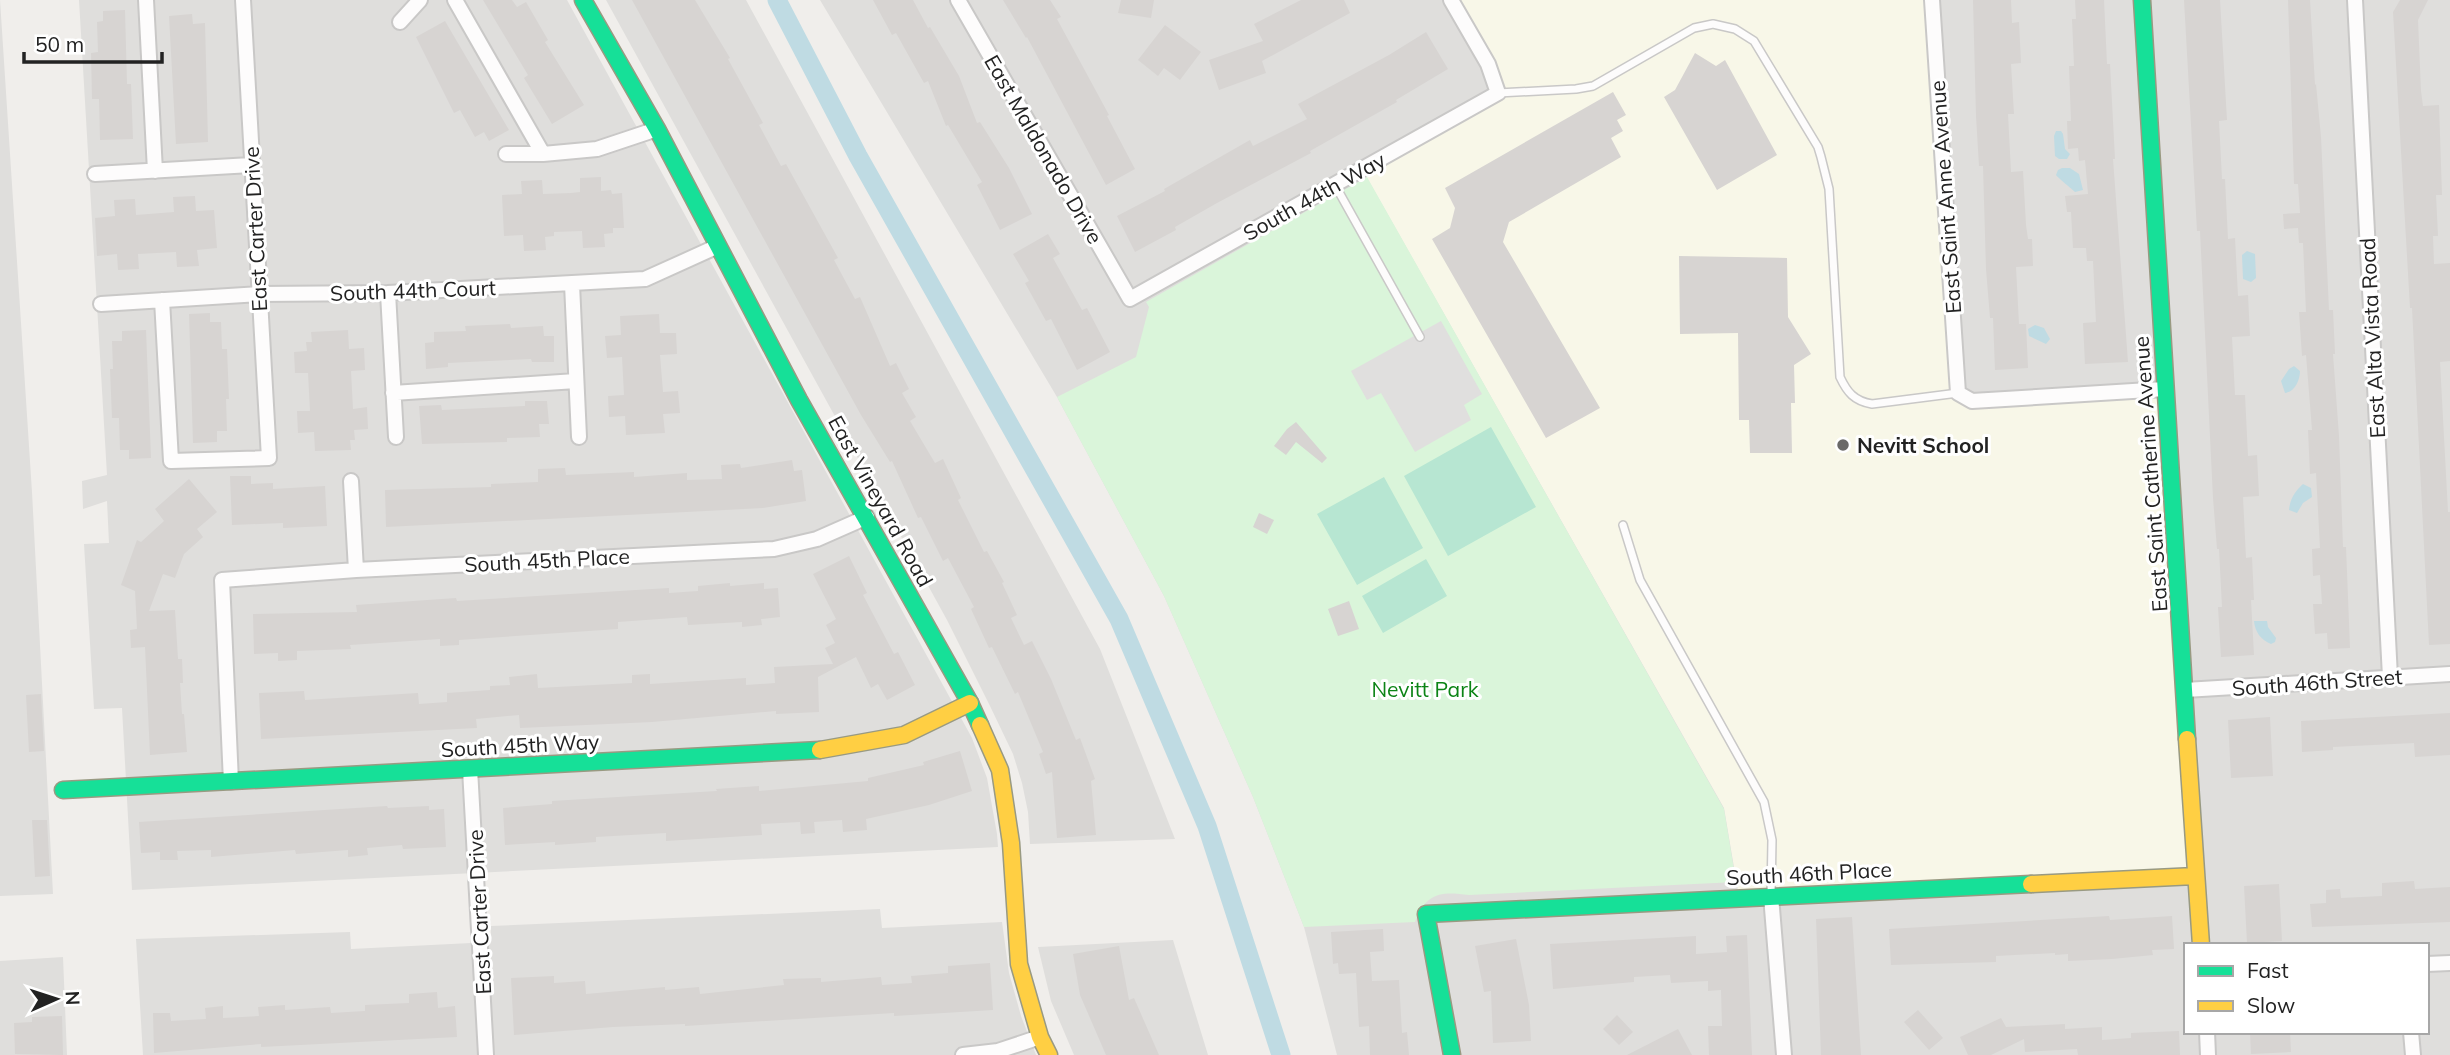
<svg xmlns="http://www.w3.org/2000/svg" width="2450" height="1055" viewBox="0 0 2450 1055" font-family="Mulish,sans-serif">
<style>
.residential{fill:#dfdedc;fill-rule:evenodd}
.education{fill:#f8f7e8}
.park{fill:#daf5da}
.pitch{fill:#b7e6d2}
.parking{fill:#e0dfde}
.water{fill:#bfdbe3}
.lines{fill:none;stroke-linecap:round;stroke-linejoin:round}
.canal{stroke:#bfdbe3;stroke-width:19}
.building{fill:#d7d4d2}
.lane-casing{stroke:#c9c8c7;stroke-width:10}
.street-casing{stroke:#c9c8c7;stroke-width:18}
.fast-casing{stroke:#999a82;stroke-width:19}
.slow-casing{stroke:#999a82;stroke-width:19}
.lane{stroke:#fdfcfc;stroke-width:7}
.street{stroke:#fdfcfc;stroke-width:14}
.fast{stroke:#16e098;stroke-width:16}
.slow{stroke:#ffcf43;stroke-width:16}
.poi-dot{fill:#6a6968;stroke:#fff;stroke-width:2.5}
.labels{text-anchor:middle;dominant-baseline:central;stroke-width:6;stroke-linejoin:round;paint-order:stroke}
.street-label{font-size:21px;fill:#222;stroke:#fff}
.poi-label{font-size:21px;font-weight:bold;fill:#222;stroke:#fff;text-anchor:start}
.park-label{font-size:21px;fill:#0c8416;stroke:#fff}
</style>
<rect width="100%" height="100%" fill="#f0eeeb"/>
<path class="residential" d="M0 0 32 492 53 894 0 896Z
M79 0H567L972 738 987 778 997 834 998 847 132 890 122 708 94 709 84 544 109 543 107 501 83 509 82 481 107 475Z
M606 0H746L1100 649 1175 839 1030 844 1028 812 1022 783 1013 754 990 706 947 620Z
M820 0H2450V1055H1337L1304 927 1253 797 1164 596 1057 397ZM2186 945H2427V1032H2186Z
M880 909 882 928 1002 922 1009 973 1021 1016 1036 1055H143L136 939 350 932 351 949 491 942V926Z
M1173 940 1208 1055H1074L1051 1001 1038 947Z
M63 957 67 1055H0V961Z"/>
<path class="education" d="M1451 0H1932L1958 393 1973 401 2165 389 2195 876 1739 897 1724 808 1362 169 1497 93Z"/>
<path class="park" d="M1367 177 1724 809 1736 882 1469 895C1440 891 1426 893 1415 922L1304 927 1253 797 1164 596 1057 397 1136 357 1149 307 1146 302Z"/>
<path class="pitch" d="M1491 427 1536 507 1448 556 1404 476Z
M1384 477 1423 548 1357 585 1317 514Z
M1426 559 1447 596 1383 633 1362 596Z"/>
<path class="parking" d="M1441 321 1482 394 1464 405 1471 420 1415 452 1381 393 1367 400 1351 371Z"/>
<path class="water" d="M2056 131H2061L2063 134 2065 149 2070 154 2067 159H2059L2055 156 2054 136Z
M2062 168H2070L2079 174 2083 190 2075 192C2072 189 2057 177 2056 175L2058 170Z
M2247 251 2255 254 2256 278 2251 282 2243 279 2242 255Z
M2035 325 2044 328 2050 339 2046 344 2029 336 2028 329Z
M2294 366 2300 371C2300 380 2295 392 2285 393L2281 381 2289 369Z
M2303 484 2311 488 2312 497 2303 503 2297 513 2289 510C2290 499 2295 491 2303 484Z
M2254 621H2267L2268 627 2276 638 2275 642 2271 644C2261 640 2255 632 2254 621Z"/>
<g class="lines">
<path class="canal" d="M777 0 858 156 1119 619 1207 826 1281 1055"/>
</g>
<path class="building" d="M483 0H512L517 7 526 2 548 40 545 42 584 105 552 124 524 78 528 75Z
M632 0H695L730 58 728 59 763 123 759 125 781 166 786 164 838 258 834 260 855 299 860 297 890 366 896 363 909 389 902 393 916 417 910 421 935 463 943 459 961 498 958 500 984 552 987 551 1004 582 1002 583 1017 615 1011 618 1024 645 1032 641 1051 679 1076 740 1080 738 1095 779 1091 781 1096 835 1057 838 1052 772 1046 774 1039 754 1043 752 1018 692 1015 694 992 647 989 648 971 609 974 607 948 558 943 561 921 517 918 518 892 461 890 462 861 415Z
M873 0H913L928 28 930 27 959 76 977 123 980 122 1009 168 1032 214 1000 230 977 185 982 182 948 125 946 126 928 81 924 83 896 33 892 35Z
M1003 0H1050L1061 17 1057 19 1109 115 1107 116 1135 169 1106 185 1027 37 1026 38Z
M1121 0H1154L1151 18 1118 13Z
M1301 0H1344L1350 13 1262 61 1266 73 1219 90 1209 60 1263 41 1254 24Z
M1973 0H2011L2012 23 2019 22 2021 63 2011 64 2014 114H2008L2011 172 2023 171 2026 225 2028 239H2032L2033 266 2016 267 2019 324H2026L2028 368 1995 370 1993 318H1990L1986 269 1983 166H1979L1976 116Z
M2075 0H2104L2107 64H2110L2115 159H2113L2128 362 2085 364 2083 323 2096 322 2093 261H2087L2086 248H2073L2071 212H2067L2065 196 2088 194 2085 160 2079 161 2078 148 2068 149 2067 121H2071L2069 66H2074L2072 19H2076Z
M2184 0H2220L2227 120 2219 121 2222 179H2225L2228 239 2235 238 2238 296 2248 295 2250 336 2232 337 2235 395H2245L2248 456 2257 455 2259 496 2243 497 2246 558 2252 557 2254 600H2251L2254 655 2221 657 2218 607H2222L2219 549H2217L2213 498 2200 231H2197Z
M2288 0H2310L2315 85 2316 84 2321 137 2329 310H2333L2335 354H2333L2339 436 2343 547H2346L2350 648 2328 649 2327 633 2315 634 2313 604H2322L2320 575 2313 576 2312 549 2320 548 2316 473 2310 474 2308 430H2312L2306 355 2302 356 2299 312H2306L2303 243H2299L2298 228 2284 229 2283 214 2300 213 2298 184H2294Z
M2400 0H2428L2418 20 2421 91 2423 106 2439 105 2442 195H2436L2438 236H2433L2434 264 2450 263V361L2440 362 2448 512H2450V644L2429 645 2412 308H2410L2393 12Z
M125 10 127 84H131L133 139 100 140 99 99H92L91 53 98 52 97 22 103 21V11Z
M192 14 193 24 205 23 208 142 176 144 169 16Z
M445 21 509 130 489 141 484 132 475 137 460 110 454 113 416 37Z
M1165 25 1201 52 1180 80 1164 68 1158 76 1138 60Z
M1426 32 1448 69 1396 100 1397 102 1310 151 1311 153 1217 203 1175 227 1176 230 1135 252 1117 216 1165 191 1164 189 1250 140 1253 146 1307 119 1298 104 1389 55Z
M1695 53 1716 66 1725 60 1777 155 1717 190 1664 97 1675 90Z
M1613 92 1626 115 1617 120 1623 131 1611 138 1621 157 1509 222 1503 242 1600 408 1546 438 1432 239 1450 228 1455 208 1445 188Z
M601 177V191L611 190 612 194 622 193 624 228H613V233L604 234 605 247 583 248 582 231 554 232V236L545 237 546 250 524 251 523 235 504 236 502 195 522 194 521 181 542 180 543 194 571 193 580 192V178Z
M195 196 196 211 214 210 217 248 197 250 199 266 177 267 176 252 138 254 139 269 118 270 117 254 97 256 95 218 115 216 114 200 135 199 136 215 174 212 173 197Z
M1048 234 1060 254 1053 258 1082 310 1087 308 1110 352 1077 370 1051 319 1046 321 1025 283 1029 281 1013 254Z
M1679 256 1787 258 1788 317 1811 354 1794 365 1795 403H1791L1792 453H1750L1749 420H1739L1738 333 1680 334Z
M210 313V322H221L222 349H227L229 399H226L227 431H217V442L193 443 189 314Z
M659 314 660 333H676L677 354 660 355 663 392 678 391 680 413 663 414 665 433 626 435 625 416 609 417 608 396 624 395 622 357 607 358 605 336 621 335 620 316Z
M510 324 511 328 543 326 544 336H554V362H532L531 359 448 363V367L426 369 425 343 434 342V332L466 331 465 326Z
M146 330 151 458 129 459V450H120L119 418H112L110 369H113L112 341H122V331Z
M348 330 349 349 364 348 365 370 351 371 353 409 367 407 368 429 354 430 355 440H350L351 450 315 451 314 432 298 433 297 411H310L308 373H295L294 352 307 351 306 342H312L311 332Z
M525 401H547L549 424H539L540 437 507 438V442L422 444 419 406 441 405 442 410 525 406Z
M1296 422 1327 458 1322 463 1296 442 1286 455 1274 446 1287 429Z
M792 460 794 471 802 470 806 501 763 508 706 511 386 527 385 490 491 487V484L538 482V469L565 468 566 475 634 472V477L687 473V480L722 479 721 465 740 464 741 468Z
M230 476H251V484L273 483V489L325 486 327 526 283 528V523L232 525Z
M189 479 217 512 197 529 203 537 184 554 175 578 163 574 149 611 175 610 178 659H182L183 683H180L182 714H184L187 752 150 755 145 647 131 648 130 630 137 629 135 591 121 585 137 540 141 542 164 521 155 509Z
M1259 513 1274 520 1267 534 1253 527Z
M849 556 867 593 863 595 894 654 898 652 915 685 887 700 878 684 871 688 856 657 818 677 819 712 776 714V711L652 722 520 728 519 715 476 719 477 728 261 739 259 693 304 691 305 700 418 693 419 704 447 702V693L490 690V686L510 685 509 677 537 674 538 688 632 683V675L650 674V684L746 678V685L775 683 774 667 833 664 825 648 835 643 826 625 836 619 813 574Z
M730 583V586L764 583V589L778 588 780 617 761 619 762 625 742 627V622L688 625 687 617 618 622V629L459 640V645L440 646V639L350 645 351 649 297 651V660L278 661V653L254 654 253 614 357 612 356 605 456 598 457 601 669 588V593L698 591V586Z
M1349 601 1359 629 1338 636 1328 609Z
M41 694 44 751 29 752 26 695Z
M2450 713V755L2415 757 2414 743 2333 747V750L2302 752 2301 721Z
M2270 717 2273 776 2231 778 2228 720Z
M960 751 972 791 929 805 866 819 867 830 843 832 842 820 814 822 815 833 801 834 800 822 761 824 762 835 666 841V833L596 837V842L555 845V842L505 845 503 808 552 804V801L717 791 716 789 759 786V791L868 781V778L924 765 923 762Z
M387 806 388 808 429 806V810L444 809 446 847 403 849 402 845 367 848 368 855 348 857V850L296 854 295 850 211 857V850L177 851 178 860H160V852L141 853 139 822Z
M32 820H47L50 876 35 877Z
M2414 881 2415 889 2450 887V922L2312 927 2310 904 2326 903V890L2340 889 2341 898 2382 896V883Z
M2279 884 2282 941 2247 943 2244 886Z
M2109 916 2110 920 2172 916 2174 949 2152 950 2153 955 2112 959 2068 961V954L2055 955V953L1996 956V962L1891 965 1889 929Z
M1852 917 1861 1055H1821L1816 919Z
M1383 929 1384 951 1370 952 1372 981 1399 980 1402 1033 1407 1032 1409 1055H1370L1369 1026 1359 1027 1356 973 1339 974 1338 963 1333 964 1331 932Z
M1747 935 1752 1055H1709L1708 1026H1722L1721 990 1708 991V981L1671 983 1670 975 1634 977V982L1553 989 1550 944 1696 936V954L1727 952 1726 936Z
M1516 939 1529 1005 1531 1041 1493 1043 1491 991 1484 992 1475 946Z
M1119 946 1129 1000 1134 998 1159 1055H1106L1080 995 1073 954Z
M990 963 993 1010 894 1016V1013L685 1026V1024L613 1027 514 1035 511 978 554 976V983L585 981 586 994 665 987V990L699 987 700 994 784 985 783 979 821 978V982L881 977 882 985 912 983 911 976 948 973V966Z
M437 992 438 1008 455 1006 457 1037 261 1047V1044L154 1053 153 1013H170L171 1021 206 1019 205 1008 223 1006V1018L259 1016 258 1007 285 1005V1010L330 1007 331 1013 365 1011V1005L409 1003V994Z
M1918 1010 1943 1038 1929 1050 1904 1022Z
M1617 1015 1633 1032 1619 1045 1603 1029Z
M62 1016 63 1055 15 1054 14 1023 32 1022V1017Z
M2001 1018 2006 1027 2065 1024V1029L2102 1027V1040L2131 1038V1033L2179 1031 2180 1055H2078L2077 1049 2025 1052 2024 1039 1991 1055H1968L1960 1037Z
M1678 1029 1692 1055H1627Z
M2250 1032H2290L2291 1052 2251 1054Z"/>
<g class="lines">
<g class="lane-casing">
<path id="lane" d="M1498 93 1576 89 1593 86 1694 28 1713 24 1735 29 1754 41 1818 147 1821 157 1829 189 1840 377C1847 392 1854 401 1872 404L1958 393
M1335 185 1420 337
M1623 525 1640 580 1764 802 1772 840 1771 895"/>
</g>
<g class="street-casing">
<path id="street" d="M146 0 155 171
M455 0 543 154
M958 0 1130 299 1498 93 1488 64 1451 0
M1932 0 1958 393 1972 401 2165 389
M2355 0 2390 677
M400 22 420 0
M506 154H543L597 149 657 129
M95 174 251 165
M572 284 579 437
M388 293 396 437
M162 300 171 461 269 458 243 0
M101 304 259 294 388 293 645 279 718 246
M393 393 576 381
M351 481 356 570
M2185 690 2450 674
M470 769 486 1055
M231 782 222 580 356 570 774 549 817 539 867 517
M1771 896 1784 1055
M2427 964 2450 963
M2207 1032 2208 1055
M2411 1032 2413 1055
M963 1055 998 1051 1040 1037"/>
</g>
<g class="fast-casing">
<path id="fast" d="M583 0 657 129 799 400 970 703 980 725
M2142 0 2187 739
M63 790 820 750
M1452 1055 1426 914 2031 884"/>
</g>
<g class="slow-casing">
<path id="slow" d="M980 725 1000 770 1011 843 1019 964 1040 1037 1049 1055
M2187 739 2201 945
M820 750 904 735 970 703
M2031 884 2195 876"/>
</g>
<use href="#lane" class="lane"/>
<use href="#street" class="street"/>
<use href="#fast" class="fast"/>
<use href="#slow" class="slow"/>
</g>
<circle class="poi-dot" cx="1843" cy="445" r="7"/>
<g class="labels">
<g class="street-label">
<text transform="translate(1044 149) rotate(60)">East Maldonado Drive</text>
<text transform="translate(1314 196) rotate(-29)">South 44th Way</text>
<text transform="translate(1945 197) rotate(-94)">East Saint Anne Avenue</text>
<text transform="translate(255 229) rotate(-93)">East Carter Drive</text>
<text transform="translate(413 290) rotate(-2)">South 44th Court</text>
<text transform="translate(2372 338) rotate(-93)">East Alta Vista Road</text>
<text transform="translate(2150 474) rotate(-94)">East Saint Catherine Avenue</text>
<text transform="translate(881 501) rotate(61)">East Vineyard Road</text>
<text transform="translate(547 560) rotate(-3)">South 45th Place</text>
<text transform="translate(2317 682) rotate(-4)">South 46th Street</text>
<text transform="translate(520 745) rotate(-3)">South 45th Way</text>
<text transform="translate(1809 873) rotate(-3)">South 46th Place</text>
<text transform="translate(479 912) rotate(-93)">East Carter Drive</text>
</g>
<g class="poi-label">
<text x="1857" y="445">Nevitt School</text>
</g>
<g class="park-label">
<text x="1425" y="689">Nevitt Park</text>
</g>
</g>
<rect x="2184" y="943" width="245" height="91" fill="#ffffff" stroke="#a7a7a7" stroke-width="2"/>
<rect x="2198" y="966" width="35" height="10" fill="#16e098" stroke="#a7a7a7" stroke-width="2"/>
<text x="2247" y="978" font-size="21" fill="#222222">Fast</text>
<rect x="2198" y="1001" width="35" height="10" fill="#ffcf43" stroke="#a7a7a7" stroke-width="2"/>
<text x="2247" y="1013" font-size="21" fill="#222222">Slow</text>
<g transform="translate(56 999) rotate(87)" stroke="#ffffff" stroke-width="5" paint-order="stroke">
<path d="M0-5L12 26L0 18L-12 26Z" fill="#222222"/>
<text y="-10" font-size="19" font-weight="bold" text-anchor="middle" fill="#222222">N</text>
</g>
<path d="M24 52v10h138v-10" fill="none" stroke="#222222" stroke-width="3.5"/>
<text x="35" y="52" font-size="21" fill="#222222" stroke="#ffffff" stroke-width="5" paint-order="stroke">50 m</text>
</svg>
